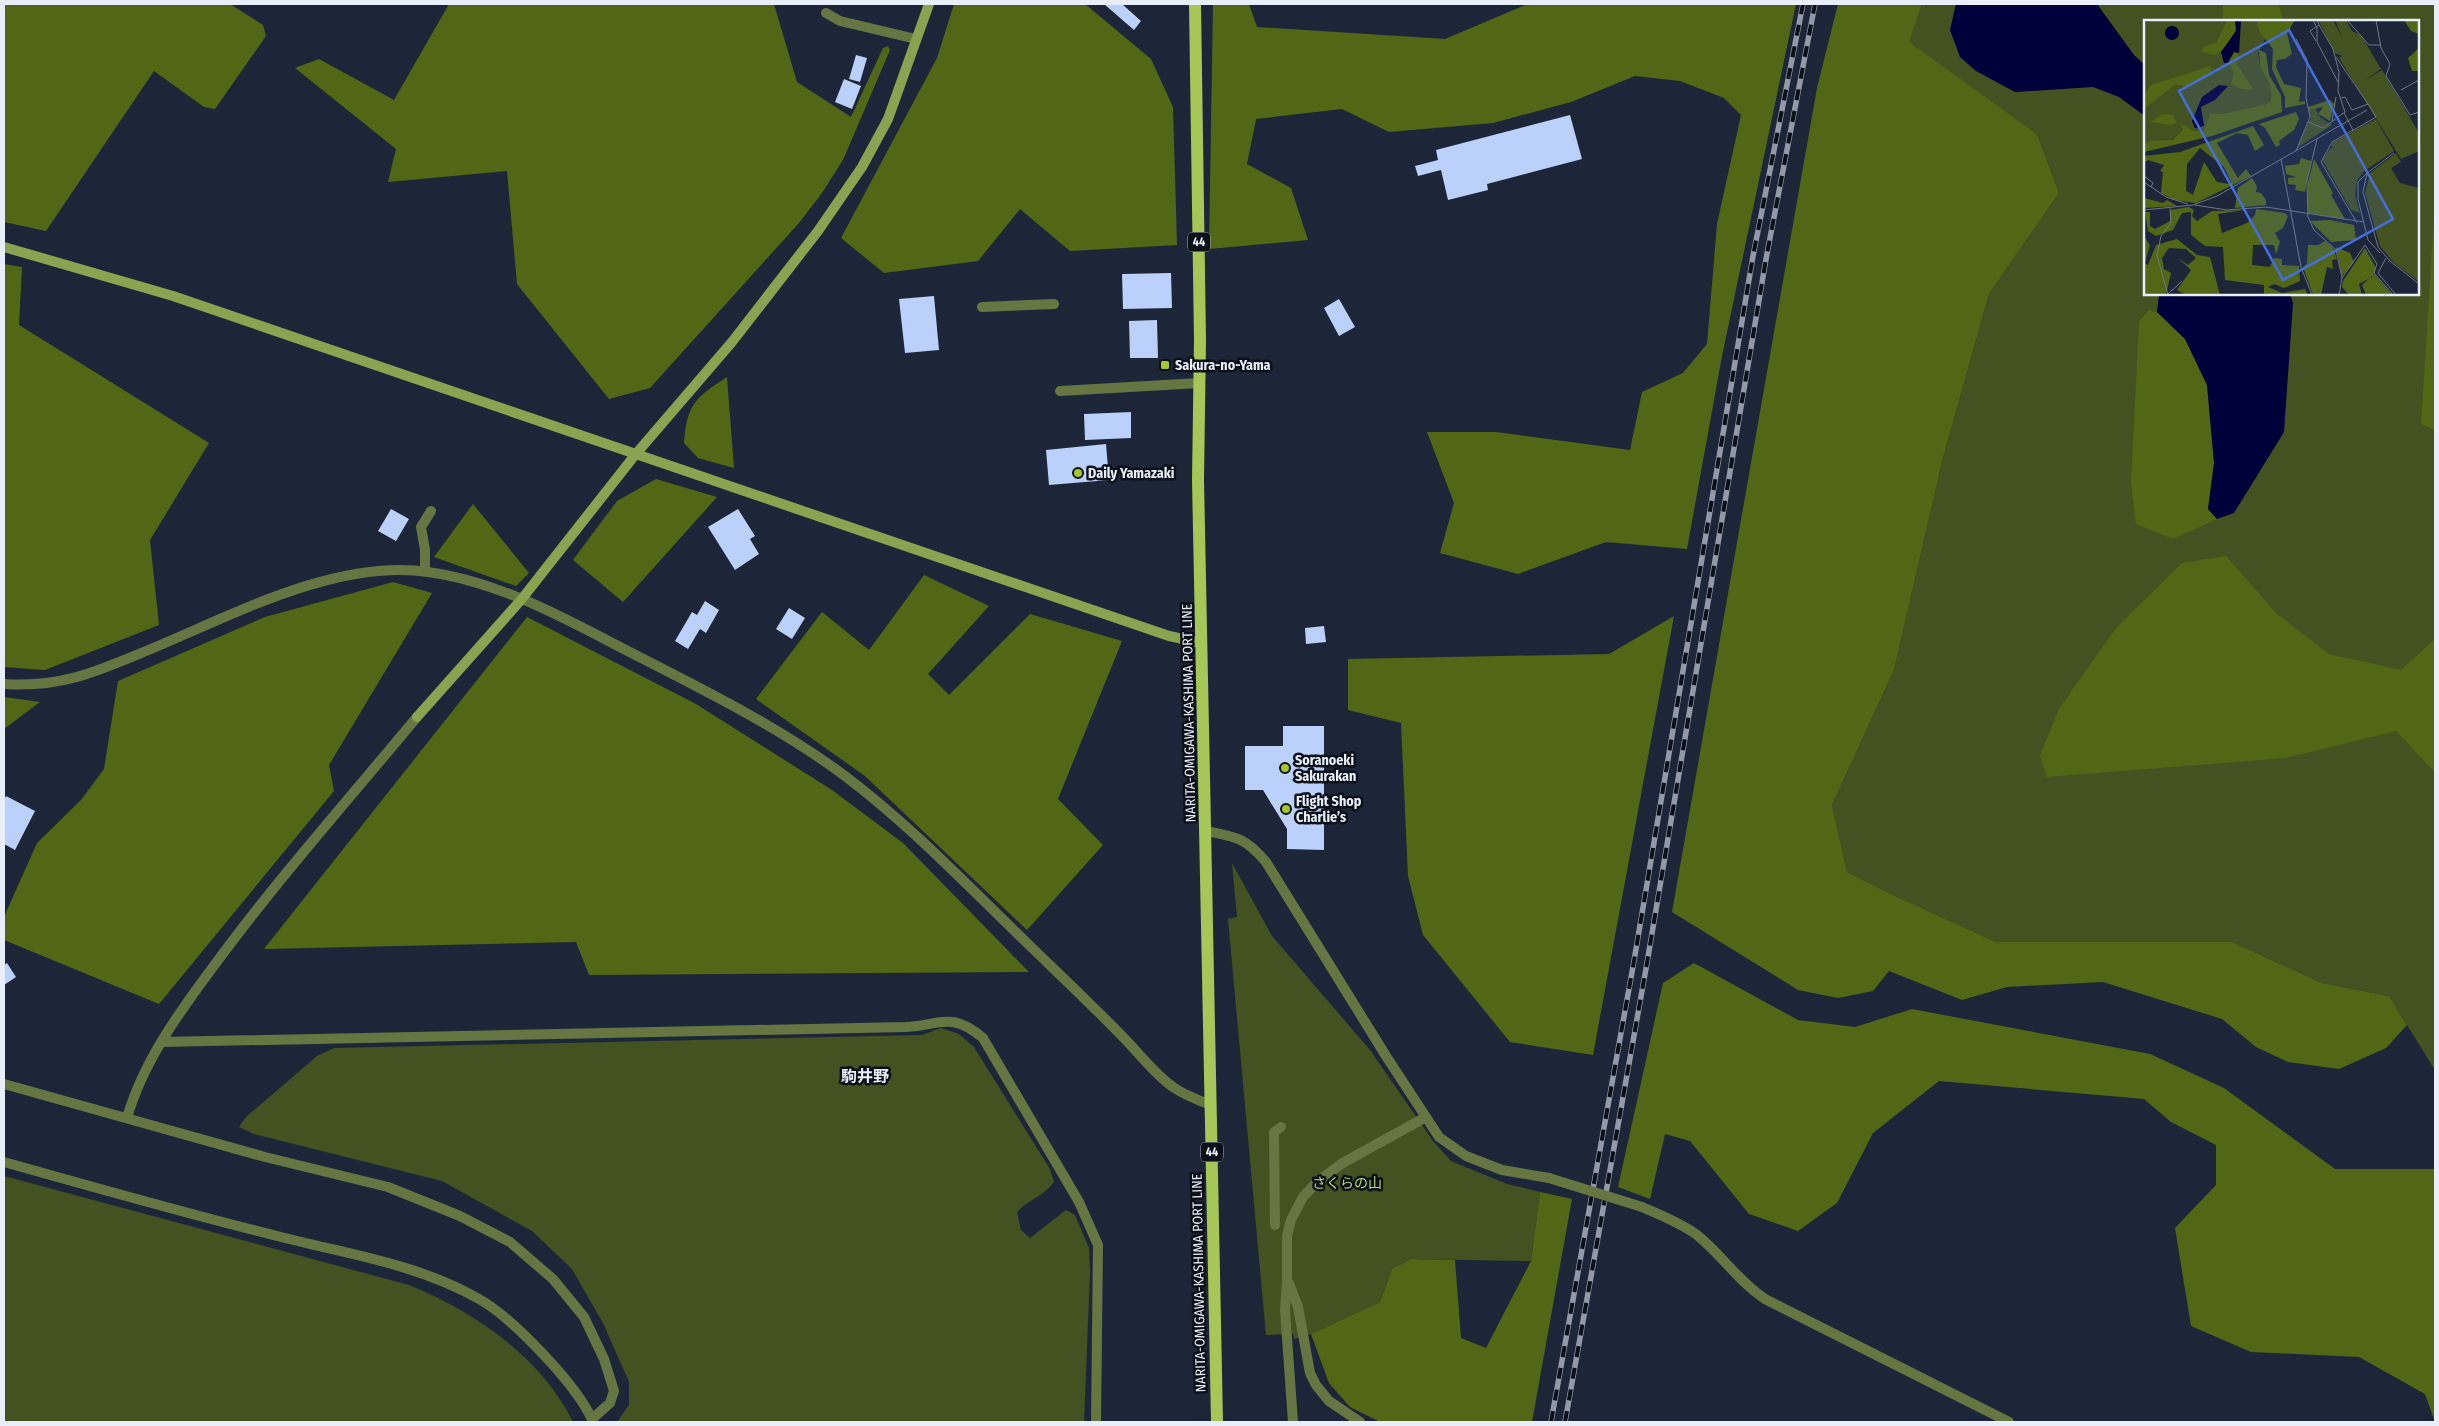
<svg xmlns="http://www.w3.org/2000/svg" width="2439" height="1426" viewBox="0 0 2439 1426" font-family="'Fira Sans Condensed','Noto Sans JP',sans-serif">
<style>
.green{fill:#445221;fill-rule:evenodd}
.forest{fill:#526715}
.water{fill:#00013a}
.building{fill:#bbd0fb}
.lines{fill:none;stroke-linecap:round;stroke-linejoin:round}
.lane{stroke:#667643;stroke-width:10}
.street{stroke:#667643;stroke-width:10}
.secondary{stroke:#8aa350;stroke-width:10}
.primary{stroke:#a6c658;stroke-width:12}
.rail-casing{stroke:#9299a8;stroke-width:5.5}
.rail{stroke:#0b0f17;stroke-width:4;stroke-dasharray:11;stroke-linecap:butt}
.lane-bridge{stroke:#667643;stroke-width:10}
.poi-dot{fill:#a2c929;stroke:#0b0f17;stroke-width:2}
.labels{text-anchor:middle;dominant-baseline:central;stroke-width:5;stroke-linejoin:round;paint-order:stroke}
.shield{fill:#0b0f17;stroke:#a6abb6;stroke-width:1}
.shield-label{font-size:12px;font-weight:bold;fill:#e8eefa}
.poi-label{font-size:14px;font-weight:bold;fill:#e8eefa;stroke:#0b0f17;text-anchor:start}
.street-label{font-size:14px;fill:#e8eefa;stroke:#0b0f17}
.park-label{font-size:14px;fill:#b9da70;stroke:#0b0f17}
.quarter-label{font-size:16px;font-weight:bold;fill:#e8eefa;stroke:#0b0f17}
.inset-road{fill:none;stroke:#6e7686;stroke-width:1}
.view{fill:#466edf;fill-opacity:0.15;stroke:#466edf;stroke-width:2.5}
.inset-edge{fill:none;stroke:#e8eefa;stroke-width:2.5}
</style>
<rect width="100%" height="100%" fill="#1d2638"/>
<path class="green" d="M1922 4H2435V1070L2389 996 2322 983 2232 942H1996L1891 894 1847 872 1832 805 1894 670 1943 458 1989 294 2059 193 2037 134 1908 42ZM2145 21H2418V294H2145Z
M1232 863 1272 936 1370 1050 1433 1141 1451 1161 1507 1184 1540 1192 1531 1261 1411 1259 1392 1269 1380 1302 1311 1334 1294 1339 1293 1334 1266 1335 1228 919 1237 917Z
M941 1028 959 1034 974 1047 1050 1169 1054 1182C1043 1197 1029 1199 1017 1212L1021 1230 1030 1238 1066 1210 1075 1215 1089 1248 1090 1273 1084 1422H617L629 1405V1382L604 1325 572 1269 532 1231 442 1181 254 1134 239 1127 246 1117 317 1056 334 1048 922 1035Z
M4 1176 409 1285C475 1312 540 1356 573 1422H4Z"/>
<path class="forest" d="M4 4H230L263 25 266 36 215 109 204 107 154 71 46 231 4 222Z
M449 4H774L797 82 851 117 883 48 888 46 890 50 843 160 822 193 799 223 650 388 609 399 517 284 507 171 388 182 396 149 295 68 319 59 394 100Z
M954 4H1085L1151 59 1173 107 1177 245 1070 251 1020 209 978 261 884 273 841 238 937 58Z
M1213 4H1249L1257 27 1445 39 1528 4H1796L1722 356 1687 549 1606 542 1518 574 1440 553 1454 503 1427 432H1496L1630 450 1642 392 1683 373 1707 344 1717 224 1741 115 1724 98 1680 81 1635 76 1571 102 1493 123 1389 132 1342 109 1256 119 1247 164 1291 188 1308 240 1209 249Z
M1838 4H1922L1909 42 2037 134 2059 193 1989 294 1943 458 1894 670 1832 805 1847 872 1891 894 1996 942H2232L2322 983 2389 996 2407 1025 2386 1048 2339 1069 2288 1062 2256 1047 2222 1019 2103 982 2007 987 1962 1000 1889 971 1873 991 1838 998 1798 990 1672 912 1817 88Z
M2223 4H2279L2283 21H2223Z
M2435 203V430L2421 424Z
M4 264 22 267 19 325 209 443 150 540 159 625 45 670 4 667Z
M2149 310 2157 312 2185 339 2207 385 2214 463 2208 509 2217 519 2173 539 2136 524 2131 483 2139 321Z
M727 377 734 468 698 458 684 443C687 404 695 398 727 377Z
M656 479 717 497 623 602 573 560 617 501Z
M473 504 529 573 516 586 434 557Z
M2226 556 2277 614 2329 654 2401 670 2435 639V772L2396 731 2285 758 2047 777 2040 756 2059 709 2116 628 2182 563Z
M924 575 989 606 928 674 949 695 1030 614 1122 641 1058 799 1103 845 1027 930 865 776 756 699 822 612 869 650Z
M393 582 432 593 329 765 334 791 159 1004 4 940V917L37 843 81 800 104 769 118 681 265 617Z
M1674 616 1593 1055 1510 1042 1423 935 1408 876 1401 723 1348 710V659L1609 654Z
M527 617 696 704 832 790 903 843 1029 972 589 975 576 942 264 949Z
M4 697 40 702 4 729Z
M1694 963 1798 1020 1855 1027 1912 1009 2150 1054 2224 1088 2335 1169H2435V1422L2425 1394 2359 1357 2251 1352 2191 1326 2175 1228 2216 1185V1145L2171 1122 2144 1099 1939 1081 1873 1133 1837 1203 1798 1231 1749 1214 1690 1141 1665 1134 1650 1199 1618 1187 1663 983Z
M1540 1192 1572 1199 1532 1422H1380L1350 1407 1329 1383 1311 1334 1380 1302 1392 1269 1411 1259 1455 1260 1461 1338 1486 1348 1531 1261Z"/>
<path class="water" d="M1956 4H2097L2134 55 2145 65V116L2119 97 2093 87 2015 92 1976 71 1960 57 1950 30Z
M2159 294H2290L2293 303 2284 432 2234 513 2217 519 2208 509 2214 463 2207 385 2185 339 2157 312Z"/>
<path class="building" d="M1104 4H1122L1141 21 1134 30Z
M856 55 867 58 860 82 849 79Z
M844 79 861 86 852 109 835 102Z
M1570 115 1582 159 1487 184 1488 190 1448 200 1441 170 1418 176 1415 166 1438 160 1436 150Z
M1171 273 1172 308 1123 309 1122 274Z
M934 296 939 350 905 353 899 299Z
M1339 299 1355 327 1339 336 1324 308Z
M1157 320 1158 358H1130L1129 321Z
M1131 412V438L1085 440 1084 414Z
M1106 444 1109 480 1049 485 1046 450Z
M391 509 409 519 396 541 378 531Z
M738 509 755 536 750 539 759 554 735 570 708 527Z
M705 601 719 610 706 633 700 629 688 649 675 641 692 612 697 615Z
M789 608 805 618 792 639 776 629Z
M1324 626 1326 642 1306 644 1305 628Z
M1283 726H1324V850L1287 849V829L1263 790H1245V746H1283Z
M6 796 35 811 15 850 4 844V800Z
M7 963 16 977 4 985V965Z"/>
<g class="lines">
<path class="lane" d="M826 13 840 21 916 39
M982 307 1054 304
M1060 391 1200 383
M425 571V550L421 527 431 511
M1206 831C1237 837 1246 838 1266 862L1386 1056 1439 1137 1466 1156 1502 1170 1549 1178
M161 1042 906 1027C941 1025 951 1011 983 1038L1079 1202 1098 1245 1096 1422
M4 1084 265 1157 388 1187 460 1216 510 1242 553 1279 584 1317 604 1359 614 1391 610 1403 592 1419
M127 1118C143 1062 178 1014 213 967 276 881 348 800 417 717
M4 1162C96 1188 188 1214 281 1237 348 1254 418 1264 479 1299 513 1318 579 1387 593 1422
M1642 1207C1660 1215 1681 1223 1697 1235 1722 1255 1738 1281 1765 1299L2009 1422
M1289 1283 1298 1307 1310 1373 1316 1385 1329 1401 1360 1422
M1293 1422 1285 1310 1287 1280V1236L1291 1220 1303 1197 1316 1183 1341 1164 1426 1117"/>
<path class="street" d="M4 684C60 688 96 672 146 651 229 617 336 558 428 572 495 581 559 615 618 646 694 685 777 725 845 776 910 825 968 886 1027 943 1059 974 1092 1005 1123 1037 1139 1053 1154 1074 1173 1087 1184 1095 1198 1100 1211 1105
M1275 1225 1274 1132 1281 1127"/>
<path class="secondary" d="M4 247 173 296 1169 636 1202 643
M417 717 521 600 635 455 732 342 818 231 862 167 888 119 929 4"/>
<path class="primary" d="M1195 4 1200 340 1198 480 1217 1422"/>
<g class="rail-casing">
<path id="rail" d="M1551 1422 1634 961 1753 256 1803 4
M1565 1422 1647 963 1766 259 1815 4"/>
</g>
<use href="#rail" class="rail"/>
<path class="lane-bridge" d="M1549 1178 1642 1207"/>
</g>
<g class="poi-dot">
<rect x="1160" y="360" width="10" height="10" rx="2.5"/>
<circle cx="1078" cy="473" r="5"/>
<circle cx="1285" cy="768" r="5"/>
<circle cx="1286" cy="809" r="5"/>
</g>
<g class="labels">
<g class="shield">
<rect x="1188" y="232.5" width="22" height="19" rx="4"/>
<rect x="1201" y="1142.5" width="22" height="19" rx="4"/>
</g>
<g class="shield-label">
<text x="1199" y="242">44</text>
<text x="1212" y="1152">44</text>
</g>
<g class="poi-label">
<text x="1175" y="365">Sakura-no-Yama</text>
<text x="1088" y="473">Daily Yamazaki</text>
<text x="1295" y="760">Soranoeki<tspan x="1295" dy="16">Sakurakan</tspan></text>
<text x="1296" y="801">Flight Shop<tspan x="1296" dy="16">Charlie’s</tspan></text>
</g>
<g class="street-label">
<text transform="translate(1189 713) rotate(-91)">NARITA-OMIGAWA-KASHIMA PORT LINE</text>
<text transform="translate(1199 1283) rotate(-91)">NARITA-OMIGAWA-KASHIMA PORT LINE</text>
</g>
<g class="park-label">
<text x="1347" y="1183">さくらの山</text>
</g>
<g class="quarter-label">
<text x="865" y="1076">駒井野</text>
</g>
</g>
<g transform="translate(2144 20)">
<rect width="275" height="275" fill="#1d2638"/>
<path d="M0 0H112L115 11 122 17 114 33 116 47 126 65 127 80 123 84 77 94 66 93 61 111H51L36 104 39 109 25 122 6 121 0 124ZM174 0H189L198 17 191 0H202L208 11 217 15 237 49 221 60 238 50 275 113V131L257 139 195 38 198 36 191 33ZM171 88 176 97 188 105 153 128 167 98 165 90ZM232 99 250 131 219 152 213 161 211 175 216 193 207 190 178 140 187 128H190L187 126 189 122ZM252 133 257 142 247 148 256 163 275 168V262L250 243 236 226 221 173 226 153Z" fill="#445221"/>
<path d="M83 0H91L93 7 81 29 70 35 58 32 59 27 73 22ZM112 0H151L143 13 148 34 141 39 133 40 132 47 140 64 157 68 155 82 161 81V84L141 88V77L128 49 129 29 115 11ZM260 0H275V14L267 11ZM275 28V51H268L264 38ZM115 30 122 33 125 55 137 75 138 92 68 116 0 132V124L6 121 28 120 39 109 35 103 51 111H60L66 93 77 94 123 84 127 80 126 65 116 47ZM90 32 95 33 93 44 110 70 97 69 87 64 90 52 83 41ZM67 46 68 55 43 67 32 64 0 89V75L7 65ZM186 80 190 84 186 101 174 94 179 87 165 90 164 87ZM152 92 155 99 150 110 135 121 136 125 132 127 121 108 115 104ZM19 94 29 95 33 103 26 105 6 102ZM109 106 120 125 111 131 104 115 93 113 73 123 94 158 102 149 107 156 52 183 31 180 17 173 19 152 16 151 20 145 4 140 0 143V136L36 132ZM56 128 80 147 87 162 85 164 73 162 60 142 49 175 42 171 43 144ZM157 138 167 141 161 172 151 170 152 165 144 164V158L152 157 142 154 141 146 155 144ZM170 139 189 173 187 175 201 199 164 193V162ZM108 158 113 166 112 172 117 173 122 180V185L91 188 94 168ZM0 178 19 183 23 180 33 186 0 188ZM45 187 50 190 48 196 53 201 68 191 101 190 74 194 78 213 103 203 111 195 112 189 141 193 144 196 139 208 131 213 136 222 132 234 130 225H109L108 245 126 247 130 238 138 239V245L155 246 156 261 140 268 130 264 124 267 138 273 161 269 164 275H120V265L81 260 79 227 61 226 47 215V192L38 193 29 210 12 216 4 211 1 192H6V206L11 209 26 201V190ZM186 200 210 205 212 220 187 222 166 201ZM0 216 6 225 1 243 4 245 12 225 33 219 53 235 66 237 76 275H42L33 270 47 250 34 238 44 245 52 238 42 229 25 228 18 238 20 249 27 253 22 275H0ZM181 221 189 228 193 239 188 240 189 249 183 247 177 275H169L159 247 163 244 164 225H174ZM192 227 206 233 210 242 198 256ZM221 228 232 248 228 257 215 264 218 275H205L198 267 199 261ZM230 254 248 275H222L218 265Z" fill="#526715" fill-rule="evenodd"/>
<path d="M91 0H97L95 33 90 32 84 43H80L77 32 92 11ZM21 13a7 7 0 1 1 14 0a7 7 0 1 1-14 0ZM75 65 84 66 71 80 57 87 60 106 51 108 48 101 58 77Z" fill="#00013a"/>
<path class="inset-road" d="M169 0 173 8V22L194 62M203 0 225 25H237M232 0 237 28 246 44 242 56 266 95 275 92M172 21 166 11 175 5 173 0M192 37 224 84M257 70 275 60M197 78 201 77 208 90 224 84 232 97 208 111M200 93 209 110 188 122 177 142 213 203M188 101 192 77M164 102 179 108 201 92 194 71 195 52 189 29 175 5M173 119 163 161 164 197 170 210 192 230 198 258 195 275M152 131 166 97 162 78 163 40 152 19M250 133 223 153 219 172 234 227 246 241 275 264M137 139 157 247 168 275M223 153 214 162V179L224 220 236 233M0 156 9 163 7 167M0 162 22 177 44 184M51 185 83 190 122 187 220 202M0 190 49 185 73 176 223 90M221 225 233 244 230 253 249 275M242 238 234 253 252 275M198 258 221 225M24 274 38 261M24 275 13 235 17 216 27 203 26 188"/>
<path class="view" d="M145 10 249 199 139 260 35 71Z"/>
<rect width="275" height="275" class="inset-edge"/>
</g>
<rect width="2439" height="1426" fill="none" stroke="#e8eefa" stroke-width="10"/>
</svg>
